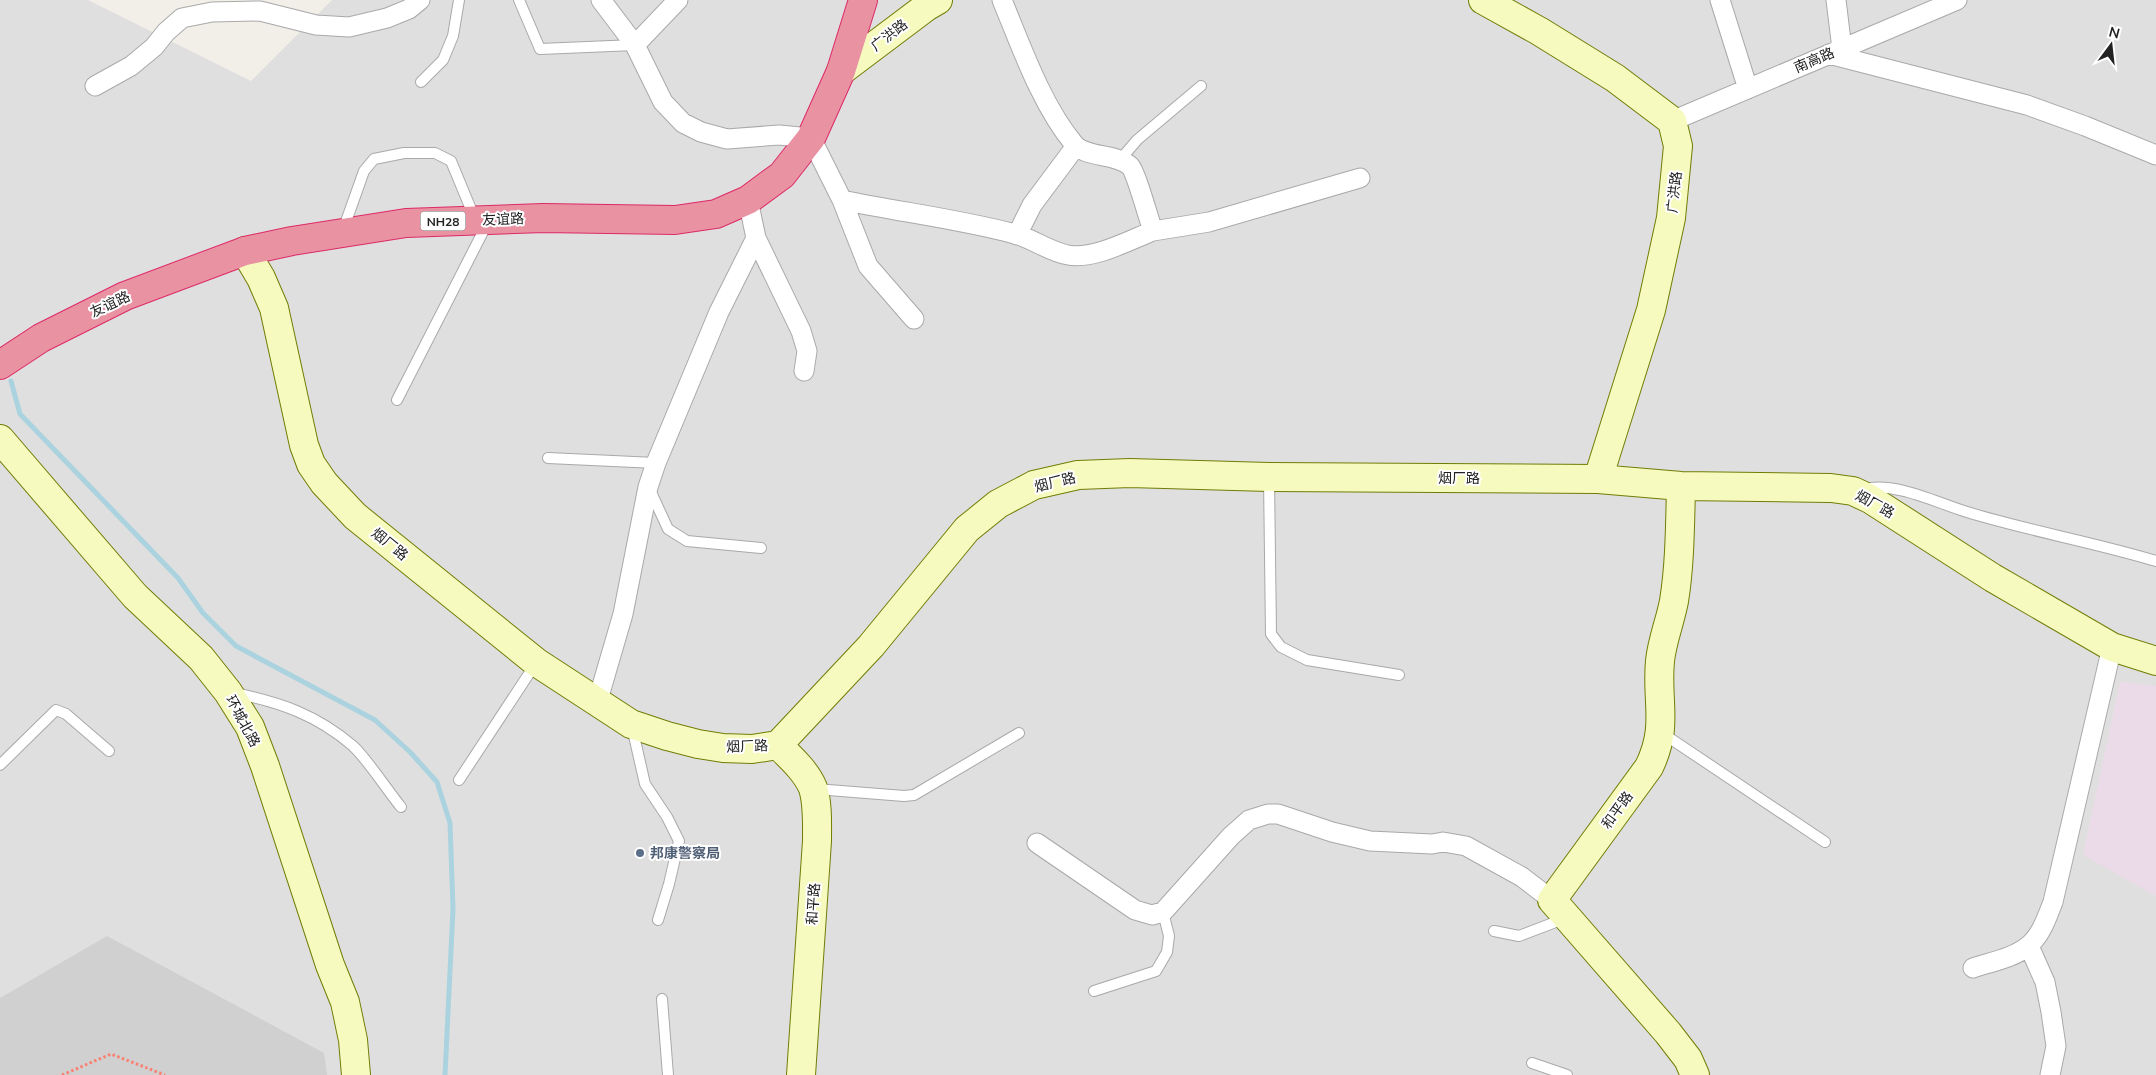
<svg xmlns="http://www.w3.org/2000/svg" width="2156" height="1075" viewBox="0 0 2156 1075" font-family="Mulish,'Noto Sans SC',sans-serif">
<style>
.residential{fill:#e0dfdf}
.industrial{fill:#ebdbe8}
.religious{fill:#d0d0d0}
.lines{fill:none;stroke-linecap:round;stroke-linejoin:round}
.stream{stroke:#aad3df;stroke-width:5}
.lane-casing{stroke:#a9a9a9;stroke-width:12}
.street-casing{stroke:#a9a9a9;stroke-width:21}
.secondary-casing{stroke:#707d05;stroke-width:30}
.highway-casing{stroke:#dc2a67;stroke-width:30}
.path{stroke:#fa8072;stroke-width:3;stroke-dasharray:2.5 2.5;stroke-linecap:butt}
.lane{stroke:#fff;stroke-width:10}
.street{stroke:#fff;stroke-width:19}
.secondary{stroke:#f7fabf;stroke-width:28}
.highway{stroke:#e892a2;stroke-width:28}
.service-dot{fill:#5c6f8a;stroke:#fff;stroke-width:2}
.labels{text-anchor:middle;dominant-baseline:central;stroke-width:4;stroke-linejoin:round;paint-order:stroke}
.shield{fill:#fff;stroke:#646464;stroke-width:1}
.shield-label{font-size:12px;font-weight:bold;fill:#222}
.street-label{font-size:14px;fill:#222;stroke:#fff}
.service-label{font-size:14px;font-weight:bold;fill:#4e5e75;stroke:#fff;text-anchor:start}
</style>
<rect width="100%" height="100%" fill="#f2efe9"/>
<path class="residential" d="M0 0H88L251 81 332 0H2156V1075H0Z"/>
<path class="industrial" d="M2120 682 2156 686V896L2083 855Z"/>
<path class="religious" d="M107 936 324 1053 327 1075H0V998Z"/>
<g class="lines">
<path class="stream" d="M11 381 20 414 178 578 203 613 236 646 375 720 410 752 437 782 450 823 453 909 445 1075"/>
<g class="lane-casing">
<path id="lane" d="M519 0 540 49 635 45
M421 82 443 60 453 36 459 0
M1120 160 1137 140 1201 86
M343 230 364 171 374 159 404 153H435L451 161 475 219
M397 400 488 222
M548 458 656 463
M1269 478 1271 634 1281 647 1307 660 1399 675
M1863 489C1898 482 1934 502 1967 512 2029 531 2093 542 2156 561
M650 490 668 529 687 541 761 548
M234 693C280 702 317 715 353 746 368 760 387 790 401 807
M632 727 645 784 667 817 679 841 669 884 658 920
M1662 733 1825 842
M0 765 56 710 66 714 109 751
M459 780 536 663
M816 789 904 796 914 795 1019 733
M1494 931 1519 936 1566 918
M1094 991 1156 971 1167 952 1169 936 1163 912
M662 999 668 1075
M1532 1063 1567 1075"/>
</g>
<g class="street-casing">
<path id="street" d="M601 0 635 45 663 102 683 123 701 132 727 139 779 135 811 138 842 200 868 266 914 319
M1002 0C1021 46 1042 106 1074 144 1085 158 1116 153 1130 166 1136 172 1149 220 1153 231L1209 222 1360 178
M1720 0 1748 89
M1836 0 1842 49
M635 45 678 0
M1829 54 2027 105 2085 126 2156 155
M95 86 131 66 154 47 166 32 182 18 212 12 260 11 316 25 349 27 387 18 409 9 420 0
M1672 121 1957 0
M842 200C899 212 959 219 1015 234 1033 239 1050 252 1068 255 1093 260 1130 240 1153 231
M1017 235 1032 205 1076 146
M756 238 801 331 807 351 804 371
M597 703 623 614 648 487 656 463 719 312 756 238 748 200
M1037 843 1135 910 1152 915 1163 912 1231 836 1249 820 1268 814H1278L1332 832 1370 841 1432 844 1443 842 1466 846 1522 877 1552 900
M2029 946 2045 982 2051 1012 2056 1046 2050 1075
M1973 968C1990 962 2014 958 2028 946 2041 936 2047 917 2053 902L2112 647"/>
</g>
<g class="secondary-casing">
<path id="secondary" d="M1483 0 1539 31 1615 78 1672 121 1678 146 1671 218 1651 310 1598 479
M841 71 926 7 938 0
M245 251 261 278 274 308 304 445 311 464 324 483 355 516 536 662 631 724 667 736 698 744 723 748 752 749 778 745 871 646 967 529 998 504 1034 485 1078 475 1130 473 1269 477 1598 479 1681 486 1831 488 1853 491 1870 499 1993 578 2112 647 2156 661
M0 439 135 596 201 658 228 692 250 727 265 766 330 965 345 1002 353 1040 356 1075
M1681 486C1680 525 1680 564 1674 601 1670 622 1662 641 1660 661 1656 702 1669 726 1649 767L1552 900 1668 1033 1688 1059 1695 1075
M778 745C790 757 806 771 813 788 818 804 817 824 817 841L801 1075"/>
</g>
<g class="highway-casing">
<path id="highway" d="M0 365 41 338 125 296 245 251 292 241 406 223 543 218 675 220 716 214 748 200 782 175 811 138 841 71 863 0"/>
</g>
<path class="path" d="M62 1075 111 1054 165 1075"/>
<use href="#lane" class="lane"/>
<use href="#street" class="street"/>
<use href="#secondary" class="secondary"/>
<use href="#highway" class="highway"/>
</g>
<circle class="service-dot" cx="640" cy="853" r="5"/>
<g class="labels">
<rect class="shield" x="420.5" y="211.5" width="45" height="19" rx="4"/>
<g class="shield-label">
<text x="443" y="221">NH28</text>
</g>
<g class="street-label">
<text transform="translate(889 35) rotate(-38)">广洪路</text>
<text transform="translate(1814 60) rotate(-23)">南高路</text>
<text transform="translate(1674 192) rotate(-83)">广洪路</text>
<text transform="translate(503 219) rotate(-2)">友谊路</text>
<text transform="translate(110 304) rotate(-25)">友谊路</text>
<text x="1459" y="478">烟厂路</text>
<text transform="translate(1055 482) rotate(-14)">烟厂路</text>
<text transform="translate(1875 504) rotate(29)">烟厂路</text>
<text transform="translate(390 544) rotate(39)">烟厂路</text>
<text transform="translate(243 721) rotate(62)">环城北路</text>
<text transform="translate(747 746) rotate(-2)">烟厂路</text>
<text transform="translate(1617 810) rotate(-54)">和平路</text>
<text transform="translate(813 904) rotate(-86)">和平路</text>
</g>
<g class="service-label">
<text x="650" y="853">邦康警察局</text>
</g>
</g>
<g transform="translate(2111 45) rotate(15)" stroke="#ffffff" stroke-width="4" paint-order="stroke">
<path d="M0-4L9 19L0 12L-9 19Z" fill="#222222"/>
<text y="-8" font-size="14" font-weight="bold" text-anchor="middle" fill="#222222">N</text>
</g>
</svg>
